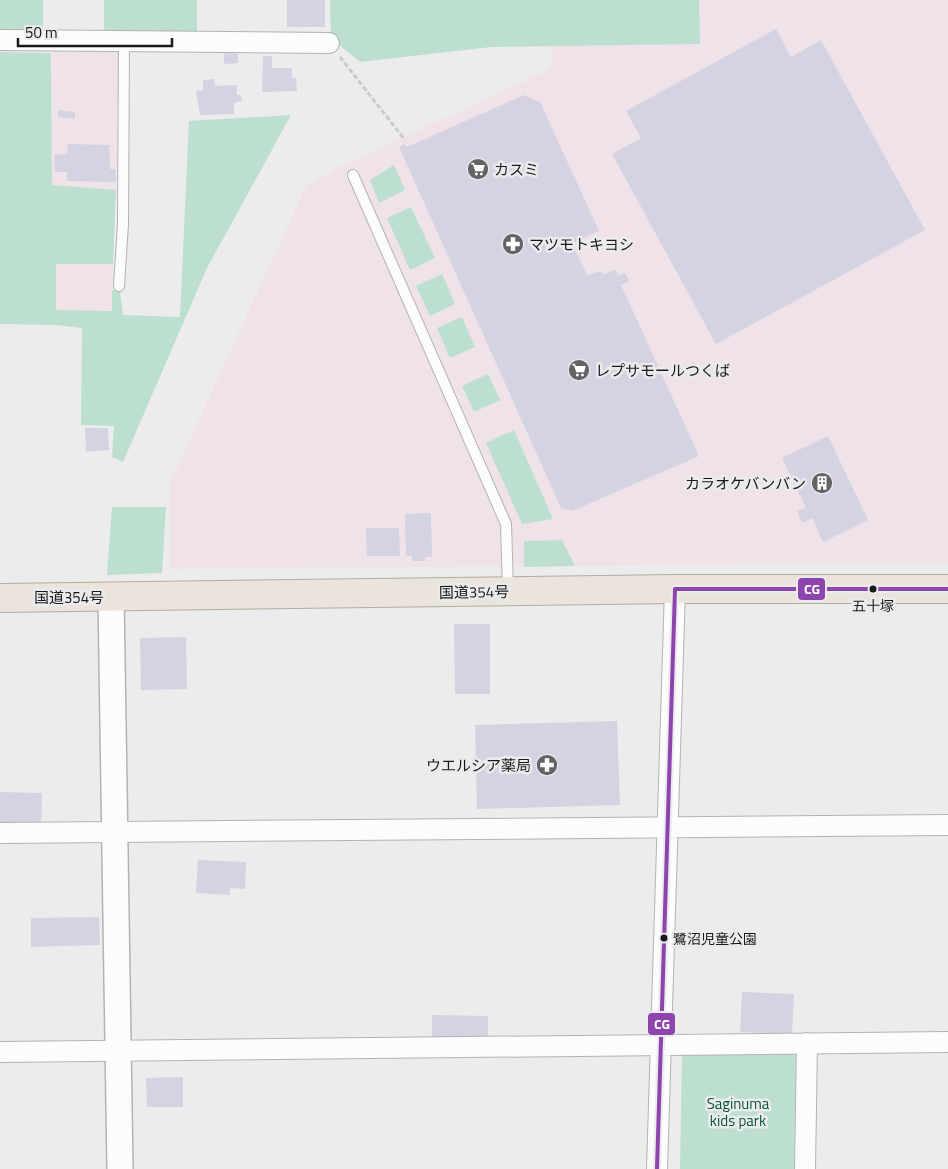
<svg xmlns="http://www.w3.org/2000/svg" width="948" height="1169" viewBox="0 0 948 1169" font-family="'Titillium Web','Noto Sans JP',sans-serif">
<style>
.commercial{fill:#efe2e9}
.industrial{fill:#f0e2e5}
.green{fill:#bddfcf}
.building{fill:#d4d3e2}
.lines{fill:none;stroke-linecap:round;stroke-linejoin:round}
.service-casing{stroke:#b3b3b4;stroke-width:12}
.minor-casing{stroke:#b3b3b4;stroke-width:22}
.tertiary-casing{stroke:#b3b3b4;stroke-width:28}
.trunk-casing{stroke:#b3aca1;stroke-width:30}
.path{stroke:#cbcbcc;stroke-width:3;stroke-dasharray:5 2.5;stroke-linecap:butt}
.service{stroke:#fcfcfc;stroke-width:10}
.minor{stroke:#fcfcfc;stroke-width:20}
.tertiary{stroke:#fcfcfc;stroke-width:25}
.trunk{stroke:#eae4dc;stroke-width:28}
.bus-1-casing{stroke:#ebebee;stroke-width:8}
.bus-1{stroke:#8e44ad;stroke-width:4}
.bus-dot{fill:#19191b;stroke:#ebebee;stroke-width:2}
.labels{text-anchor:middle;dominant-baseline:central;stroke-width:5;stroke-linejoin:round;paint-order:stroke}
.bus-label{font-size:14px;fill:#19191b;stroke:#ebebee}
.poi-label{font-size:15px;fill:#19191b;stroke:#ebebee;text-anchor:start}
.street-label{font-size:15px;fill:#19191b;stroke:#ebebee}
.park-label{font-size:15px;fill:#09563b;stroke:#ebebee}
.line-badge{stroke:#ebebee;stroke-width:2}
.badge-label{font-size:14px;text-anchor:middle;font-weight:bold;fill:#fff}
</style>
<rect width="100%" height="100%" fill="#ececed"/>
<path class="commercial" d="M699 0H948V563L170 569V483L306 186 341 166 551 69 552 45 700 44Z
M52 49 120 51 116 190 52 185Z"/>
<path class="industrial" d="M56 264H113L112 311 56 310Z"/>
<path class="green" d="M0 0H43V33H0Z
M104 0H197V33L104 34Z
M330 0H699L700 44 491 47 360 62 331 38Z
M0 52 51 53 52 185 116 190 113 264H56V310L112 311V290L120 291 123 315 180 317 189 121 291 115 207 268 123 462 112 457 114 426 81 425 82 328 55 325 0 324Z
M394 165 405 190 379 203 370 180Z
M411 207 435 258 410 270 387 218Z
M442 274 455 304 430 316 416 286Z
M462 317 475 347 450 358 437 328Z
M488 374 500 400 474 412 462 386Z
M514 430 553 519 522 524 486 443Z
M112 507H166L162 573 107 575Z
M562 540 575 566 524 567V541Z
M682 1052 796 1054 794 1169H680Z"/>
<path class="building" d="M287 0H325V27H287Z
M776 29 791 57 821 40 925 230 716 344 612 154 641 138 626 111Z
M224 53 238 54V63L224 64Z
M263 56H272V68H292V78H296L297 91 262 92Z
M214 79 215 86 237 85V95H241L242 101 234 103V114L200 115 196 91 203 90V80Z
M524 95 540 102 599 231 572 244 587 275 601 271 603 275 616 269 618 276 625 273 629 281 621 285 699 456 572 511 561 508 399 147 404 144 407 147Z
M58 110 75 112V119L58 117Z
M68 144 109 145 110 169H115L116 182 67 181V172H55L54 155 67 154Z
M85 428H108L109 450 86 452Z
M828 436 868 520 823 542 812 518 802 523 797 511 806 508 782 458Z
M431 513 432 557H425V561H412V556H406L405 514Z
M366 528H399L400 556H367Z
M454 624H490V694H455Z
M186 637 187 689 141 690 140 638Z
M617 721 620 805 477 809 475 725Z
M0 792 42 793 41 827 0 826Z
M198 860 246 862 245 889 230 888V895L196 893Z
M99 917 100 945 31 947V918Z
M742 992 794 994 792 1034 740 1032Z
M432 1015 488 1016V1041H432Z
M183 1077V1107H147L146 1078Z"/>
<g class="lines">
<g class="service-casing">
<path id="service" d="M353 175 506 524 508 590
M119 286 123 224 124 41"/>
</g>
<g class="minor-casing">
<path id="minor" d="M0 40 329 43
M0 833 948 825
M0 1052 948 1042
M657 1169 675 589
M805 1169 807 1043"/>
</g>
<g class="tertiary-casing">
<path id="tertiary" d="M111 597 120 1169"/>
</g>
<g class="trunk-casing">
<path id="trunk" d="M0 598 675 589H948"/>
</g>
<path class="path" d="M340 57 405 140"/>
<use href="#service" class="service"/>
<use href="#minor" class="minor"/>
<use href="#tertiary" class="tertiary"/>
<use href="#trunk" class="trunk"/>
<g class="bus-1-casing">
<path id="bus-1" d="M675 589H948
M657 1169 675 589"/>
</g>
<use href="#bus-1" class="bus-1"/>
</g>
<defs>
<g id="supermarket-disc" transform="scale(1.125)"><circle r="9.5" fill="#636364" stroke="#ebebee"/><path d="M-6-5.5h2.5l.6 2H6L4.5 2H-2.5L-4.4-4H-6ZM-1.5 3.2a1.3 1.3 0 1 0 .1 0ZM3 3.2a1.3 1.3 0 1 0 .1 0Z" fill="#fff"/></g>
<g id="pharmacy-disc" transform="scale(1.125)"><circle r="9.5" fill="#636364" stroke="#ebebee"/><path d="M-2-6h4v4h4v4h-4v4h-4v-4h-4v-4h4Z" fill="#fff"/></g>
<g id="building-disc" transform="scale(1.125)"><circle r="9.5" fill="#636364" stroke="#ebebee"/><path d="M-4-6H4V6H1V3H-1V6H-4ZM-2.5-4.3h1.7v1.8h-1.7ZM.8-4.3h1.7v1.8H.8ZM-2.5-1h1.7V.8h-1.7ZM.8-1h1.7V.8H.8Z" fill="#fff"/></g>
</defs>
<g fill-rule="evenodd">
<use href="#supermarket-disc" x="478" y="169"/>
<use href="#pharmacy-disc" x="513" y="244"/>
<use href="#supermarket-disc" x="579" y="370"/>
<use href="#building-disc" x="822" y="483"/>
<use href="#pharmacy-disc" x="547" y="765"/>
</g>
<g class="bus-dot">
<circle cx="873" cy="589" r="4.5"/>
<circle cx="664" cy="938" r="4.5"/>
</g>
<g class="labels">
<g class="bus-label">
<text x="873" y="605">五十塚</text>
<text x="673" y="938" text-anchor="start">鷺沼児童公園</text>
</g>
<g class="poi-label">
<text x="494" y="169">カスミ</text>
<text x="529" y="244">マツモトキヨシ</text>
<text x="595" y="370">レプサモールつくば</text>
<text x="806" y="483" text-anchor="end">カラオケバンバン</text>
<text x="531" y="765" text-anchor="end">ウエルシア薬局</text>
</g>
<g class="street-label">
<text transform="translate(474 592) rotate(-1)">国道354号</text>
<text x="69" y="597">国道354号</text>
</g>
<g class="park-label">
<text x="738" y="1103">Saginuma<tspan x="738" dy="17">kids park</tspan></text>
</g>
</g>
<g class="line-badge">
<rect x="797" y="577" width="29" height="24" rx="5" fill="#8e44ad"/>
<rect x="647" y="1012" width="29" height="24" rx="5" fill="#8e44ad"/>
</g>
<g class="badge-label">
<text x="812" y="594">CG</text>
<text x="662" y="1029">CG</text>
</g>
<path d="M18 38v8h154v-8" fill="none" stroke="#19191b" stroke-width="2.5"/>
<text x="25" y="38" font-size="15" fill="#19191b" stroke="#ebebee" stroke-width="4" paint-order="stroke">50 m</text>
</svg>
